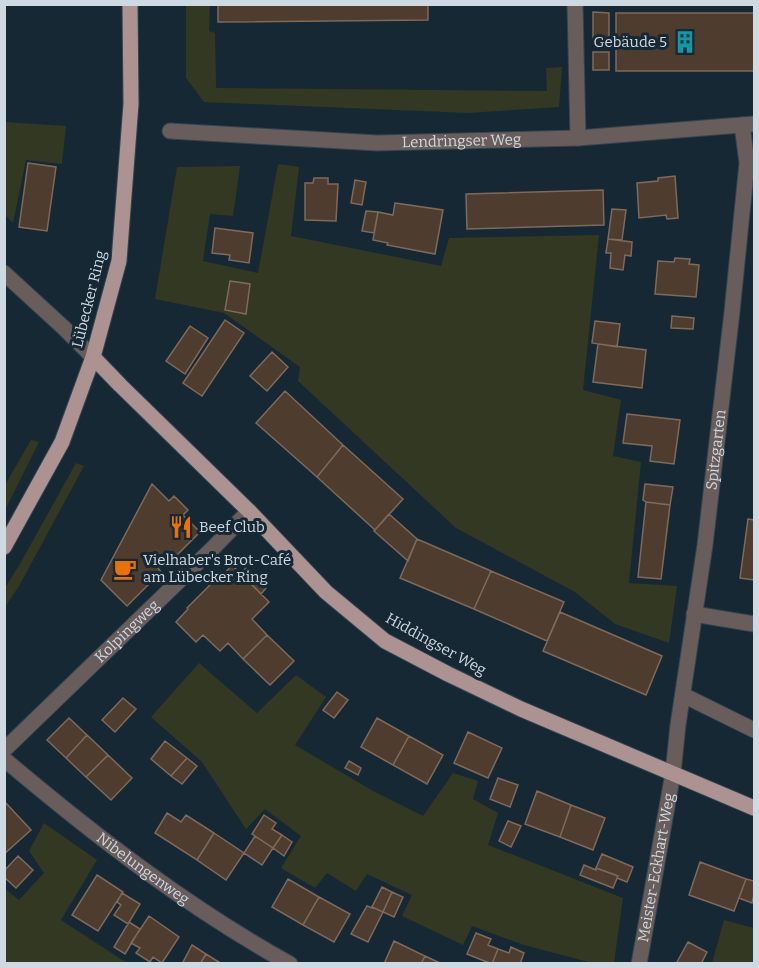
<svg xmlns="http://www.w3.org/2000/svg" width="759" height="968" viewBox="0 0 759 968" font-family="Bitter,serif">
<style>
.green{fill:#323822}
.building{fill:#4e3c2e;stroke:#7e6a5b;stroke-width:1.5}
.lines{fill:none;stroke-linecap:round;stroke-linejoin:round}
.minor-casing{stroke:#344451;stroke-width:17}
.major-casing{stroke:#344451;stroke-width:17}
.minor{stroke:#695d5c;stroke-width:15}
.major{stroke:#ac9392;stroke-width:15}
.labels{text-anchor:middle;dominant-baseline:central;stroke-width:6;stroke-linejoin:round;paint-order:stroke}
.poi-label{font-size:15px;fill:#cfd9e2;stroke:#172835;text-anchor:start}
.street-label{font-size:15px;fill:#cfd9e2;stroke:#172835}
</style>
<rect width="100%" height="100%" fill="#172835"/>
<path class="green" d="M186 5H210L209 31 215 33 216 88 547 91 546 68 562 67 559 107 468 113 204 102 186 78Z
M5 122 66 126 62 164 26 160 13 223 5 215Z
M278 164 299 167 291 236 441 266 449 238 599 235 583 390 621 400 613 456 641 462 629 583 677 586 669 643 615 624 575 592 456 528 298 381 300 367 224 313 155 299 177 167 240 166 233 216 210 214 203 261 258 273Z
M31 440 39 442 5 510V485Z
M76 463 84 466 19 586 5 607V588L21 562Z
M199 663 257 713 296 675 326 697 295 745 373 791 423 816 453 773 478 781 473 799 498 813 488 845 623 898 614 963H592L524 945 472 926 463 945 402 916 412 895 367 874 356 891 327 873 315 888 281 868 301 836 265 809 246 829 202 762 151 717Z
M44 823 97 860 61 920 127 963H5V889L19 900 44 873 29 851Z
M724 920 754 928V963H712Z"/>
<path class="building" d="M218 4H428V20L218 22Z
M593 12 609 13V43L593 42Z
M616 13H754V71H616Z
M593 52H609V70H593Z
M28 163 56 167 47 231 19 227Z
M675 176 678 218 667 219 666 215 639 218 637 183 658 181V178Z
M314 178H328V184H338L336 221 305 220V183H313Z
M355 180 366 182 362 205 351 203Z
M603 190 604 225 467 229 466 194Z
M395 203 443 210 435 254 387 245 388 243 373 240 378 212 393 215Z
M612 209 626 210 622 240 608 239Z
M366 211 378 212 374 233 362 231Z
M215 228 253 233 249 263 229 260 230 255 212 253Z
M608 239 632 242 631 256 625 255 623 270 610 268 611 253H606Z
M675 258 690 259 689 264 699 265 696 297 655 294 658 261 674 262Z
M230 281 250 284 246 314 225 310Z
M672 316 694 318 693 329 671 328Z
M225 320 244 333 202 396 183 383Z
M595 321 620 324 617 347 592 343Z
M190 326 208 338 185 374 166 361Z
M598 344 646 350 642 388 593 382Z
M272 352 288 367 267 391 250 376Z
M285 391 343 445 317 477 256 423Z
M627 414 680 420 674 464 650 461 652 446 623 443Z
M343 445 403 499 375 530 317 477Z
M152 484 169 501 174 496 188 510 183 515 200 532 171 561 168 559 158 568 161 572 127 606 101 580Z
M645 484 673 487 670 505 646 502 643 500Z
M646 502 670 505 661 579 638 577Z
M389 514 417 539 408 561 374 531Z
M748 519 754 520V580L740 578Z
M417 539 491 571 474 609 400 578Z
M232 565 269 602 252 619 267 635 243 659 228 643 220 651 203 635 196 642 176 622 188 609 187 608 222 573 224 574Z
M246 568 266 588 261 594 241 573Z
M491 571 564 602 547 641 474 609Z
M560 612 662 656 646 695 543 651Z
M267 635 294 661 270 685 243 659Z
M337 692 348 700 334 718 323 710Z
M123 698 136 709 115 732 102 720Z
M69 718 87 735 66 758 47 740Z
M377 718 409 736 393 765 361 747Z
M468 732 502 748 488 778 454 763Z
M87 735 108 755 86 777 66 758Z
M409 736 443 755 427 784 393 765Z
M165 741 187 758 171 776 151 759Z
M108 755 132 778 111 800 86 777Z
M187 758 197 766 182 784 171 776Z
M349 761 361 768 358 775 345 768Z
M498 778 518 785 510 807 490 799Z
M537 791 571 805 560 837 525 824Z
M4 801 31 830 4 854Z
M571 805 605 818 593 850 560 837Z
M167 813 181 822 186 815 214 833 197 860 155 833Z
M264 815 276 823 272 829 282 835 273 848 252 834Z
M508 821 521 826 511 847 499 841Z
M214 833 244 853 226 880 197 860Z
M282 835 292 842 284 856 273 848Z
M255 836 273 848 262 865 244 853Z
M602 854 633 867 627 882 617 878 618 876 596 868Z
M18 856 33 870 16 888 4 877V871Z
M700 862 746 879 734 911 689 895Z
M584 865 596 870V868L618 876 613 888 580 875Z
M97 875 123 892 98 931 72 915Z
M288 879 319 897 303 925 272 907Z
M746 879 754 881V894L752 903 739 898Z
M382 887 392 892 383 912 372 907Z
M392 892 403 897 394 917 383 912Z
M122 893 140 904 128 924 114 915 121 905 117 902Z
M319 897 350 914 334 942 303 925Z
M367 906 372 908V907L383 912 368 942 351 934Z
M149 916 179 937 162 963 153 957 150 962 136 953 140 948 131 943Z
M129 922 140 929 125 954 114 947Z
M476 933 491 939 488 945 498 949 492 964 467 954Z
M394 941 425 956 421 964H384Z
M688 942 707 952 701 964H679L677 962Z
M192 945 206 954 200 964H182Z
M511 947 524 953 520 964H492L498 949 509 953Z
M206 954 222 964H200Z
M425 956 442 964H421Z"/>
<g class="lines">
<g class="minor-casing">
<g id="minor">
<path d="M575 4 578 138"/>
<path id="s1" d="M170 131 377 143 578 138 754 124"/>
<path d="M4 273 64 328 93 357"/>
<path d="M694 614 754 624"/>
<path d="M683 695 754 730"/>
<path id="s2" d="M4 750 213 548 249 511"/>
<path id="s3" d="M4 759C94 835 187 907 290 964"/>
<path id="s4" d="M639 964 673 773 678 725 705 545 732 312 747 163 742 125"/>
</g>
</g>
<g class="major-casing">
<path id="major" d="M93 357 120 385 249 511 326 592 385 641 448 674 521 709 754 808
M4 547 62 442 93 357 119 261 131 104 130 4"/>
</g>
<use href="#minor" class="minor"/>
<use href="#major" class="major"/>
</g>
<defs>
<g id="building-bare" transform="scale(1.8)"><path d="M-4-6H4V6H1V3H-1V6H-4ZM-2.5-4.3h1.7v1.8h-1.7ZM.8-4.3h1.7v1.8H.8ZM-2.5-1h1.7V.8h-1.7ZM.8-1h1.7V.8H.8Z" fill="#0f9aa8" stroke="#172835" stroke-width="2.5" paint-order="stroke"/></g>
<g id="restaurant-bare" transform="scale(1.8)"><path d="M-5-6h1v4h1v-4h1v4h1v-4h1v5L-1.5 .5V6h-2V.5L-5-1ZM5-6V6H3V1.5H1.5Q1.5-4 5-6Z" fill="#e8710a" stroke="#172835" stroke-width="2.5" paint-order="stroke"/></g>
<g id="cafe-bare" transform="scale(1.8)"><path d="M-5.5-4.5H6V0H3Q3 3.5 0 3.5H-2.5Q-5.5 3.5-5.5 0ZM3-3.2v2h1.7v-2ZM-6 4.5H4V6H-6Z" fill="#e8710a" stroke="#172835" stroke-width="2.5" paint-order="stroke"/></g>
</defs>
<g fill-rule="evenodd">
<use href="#building-bare" x="685" y="42"/>
<use href="#restaurant-bare" x="181" y="527"/>
<use href="#cafe-bare" x="125" y="569"/>
</g>
<g class="labels">
<g class="poi-label">
<text x="667" y="42" text-anchor="end">Gebäude 5</text>
<text x="199" y="527">Beef Club</text>
<text x="143" y="560">Vielhaber's Brot-Café<tspan x="143" dy="17">am Lübecker Ring</tspan></text>
</g>
<g class="street-label">
<text stroke="none"><textPath href="#s1" startOffset="292">Lendringser Weg</textPath></text>
<text transform="translate(89 299) rotate(-76)">Lübecker Ring</text>
<text stroke="none"><textPath href="#s4" startOffset="520">Spitzgarten</textPath></text>
<text stroke="none"><textPath href="#s2" startOffset="171">Kolpingweg</textPath></text>
<text transform="translate(436 644) rotate(29)">Hiddingser Weg</text>
<text stroke="none"><textPath href="#s3" startOffset="177">Nibelungenweg</textPath></text>
<text stroke="none"><textPath href="#s4" startOffset="98">Meister-Eckhart-Weg</textPath></text>
</g>
</g>
<rect width="759" height="968" fill="none" stroke="#cfd9e2" stroke-width="12"/>
</svg>
